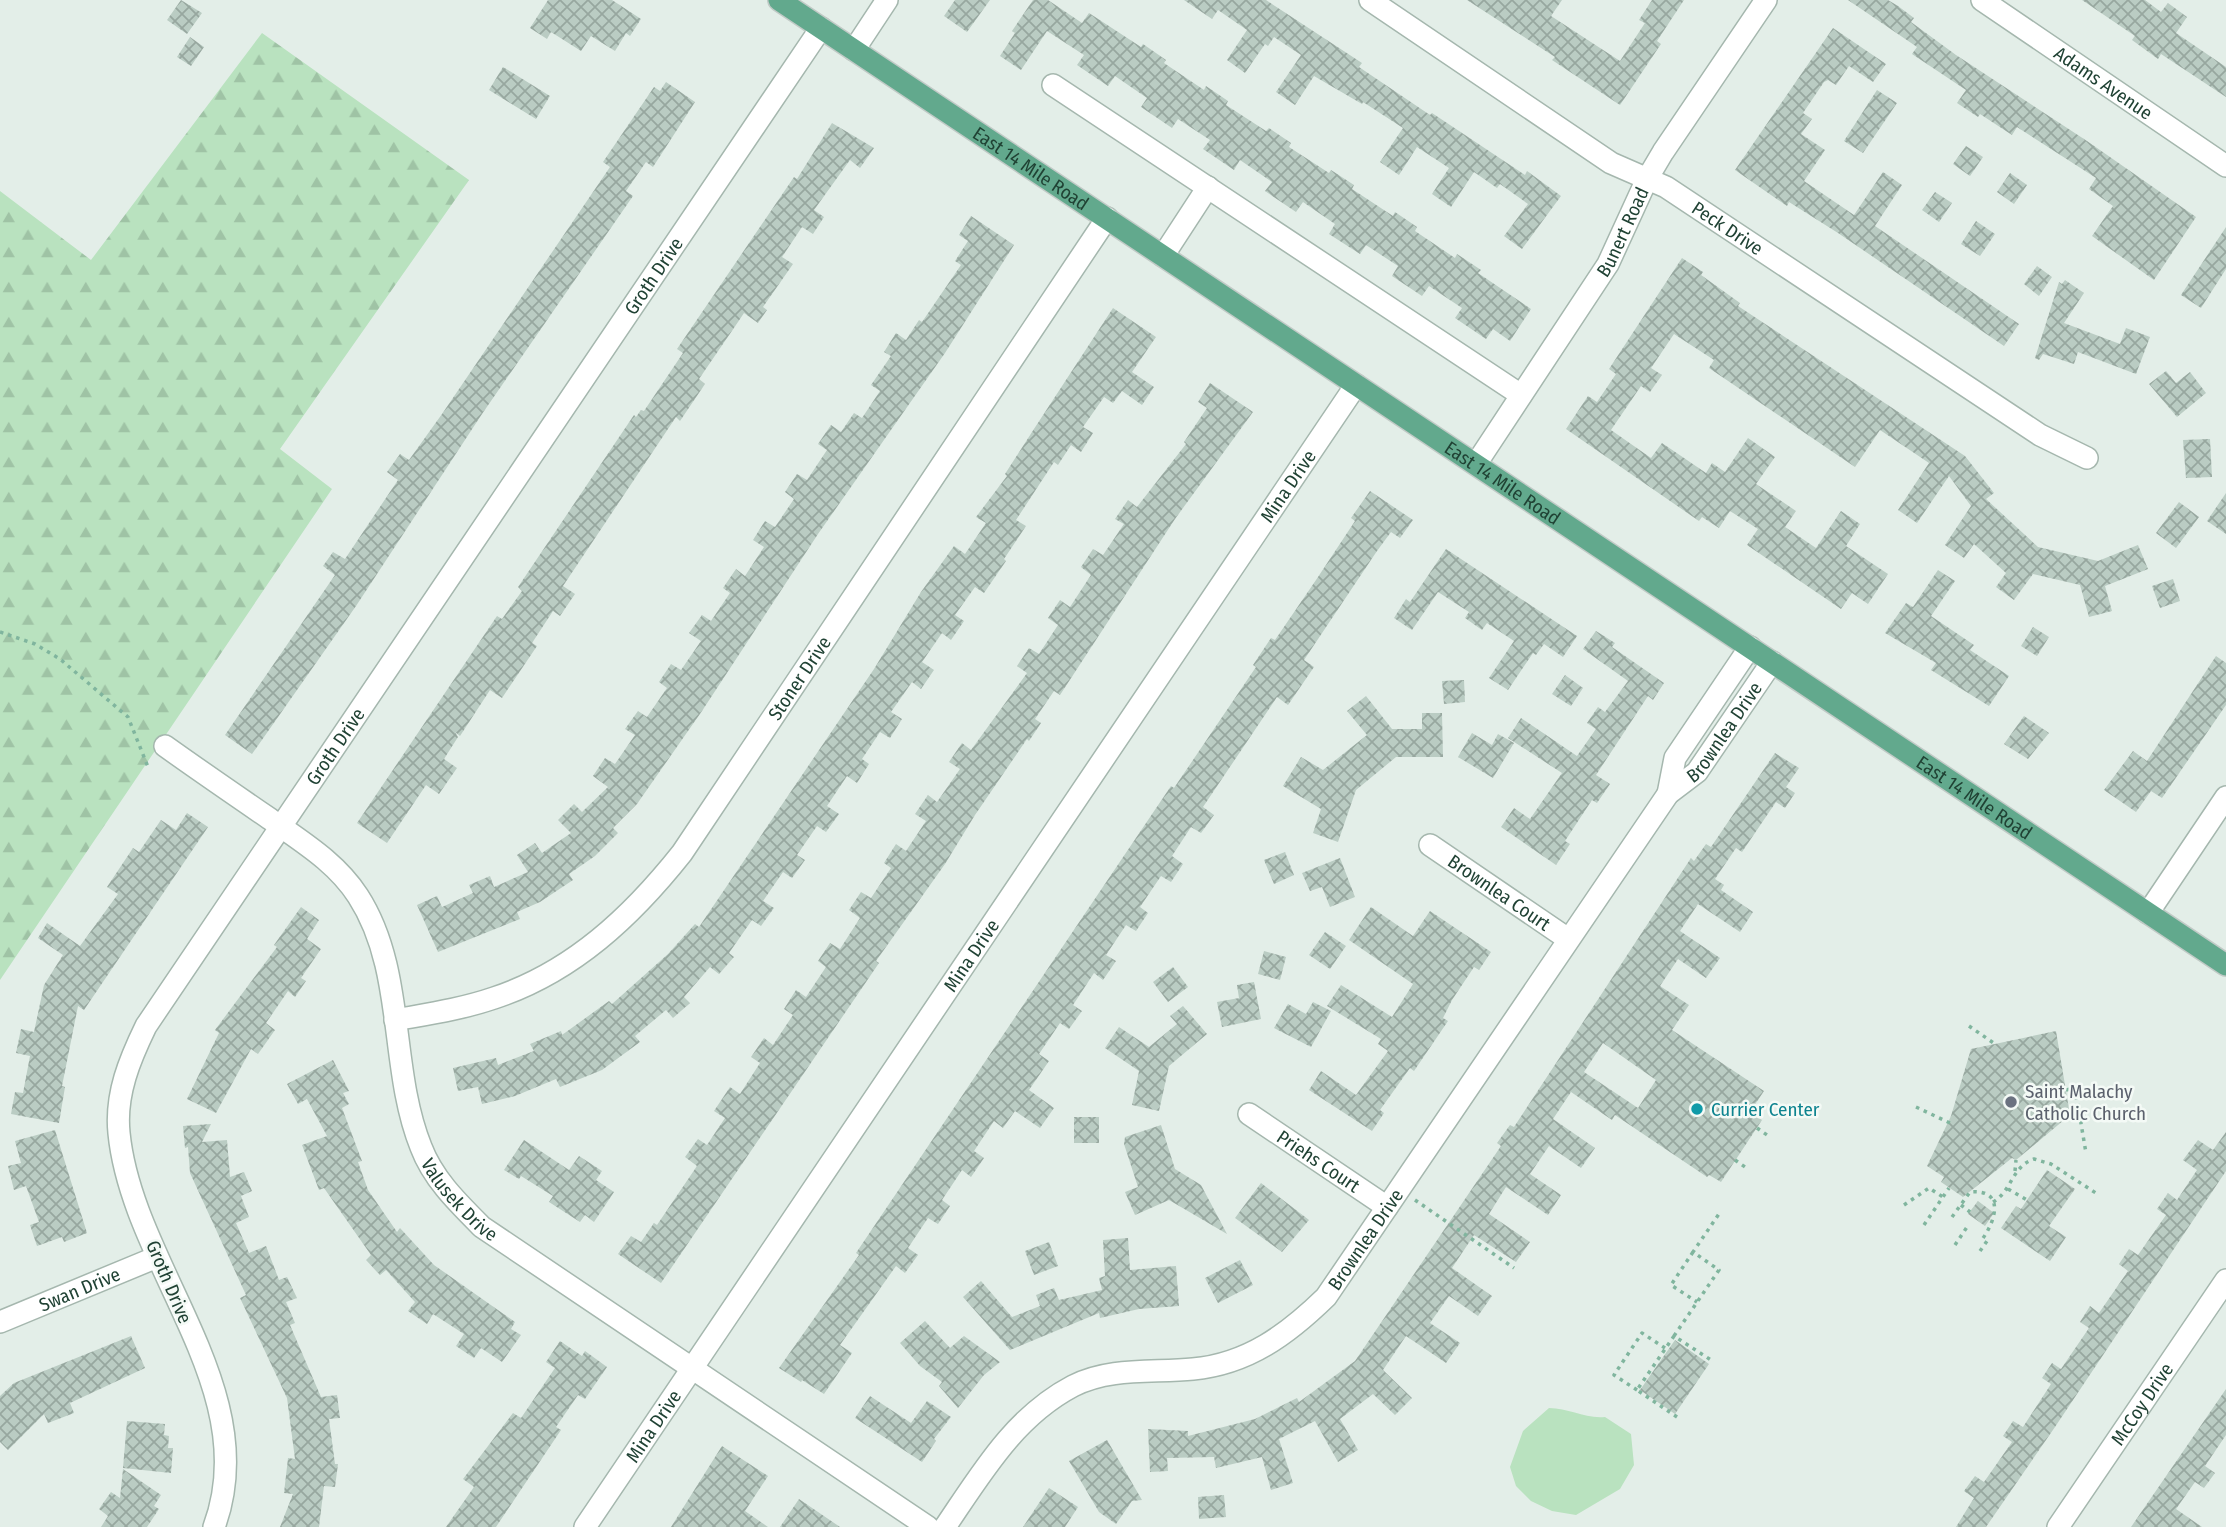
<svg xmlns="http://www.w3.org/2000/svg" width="2226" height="1527" viewBox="0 0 2226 1527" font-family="'Fira Sans Condensed',sans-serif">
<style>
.forest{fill:url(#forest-firs)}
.garden{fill:#b9e2bf}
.building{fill:url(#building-cross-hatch);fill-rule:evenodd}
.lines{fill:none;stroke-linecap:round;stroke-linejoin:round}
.minor-casing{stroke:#a5b7ae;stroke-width:24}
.major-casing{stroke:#c1cac6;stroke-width:24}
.path{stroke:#80b59e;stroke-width:3.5;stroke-dasharray:3.5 5;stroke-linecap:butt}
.minor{stroke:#fff;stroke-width:21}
.major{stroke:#62a98d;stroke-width:21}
.worship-dot{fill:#6b7280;stroke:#f4faf6;stroke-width:2.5}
.culture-dot{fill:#0f9aa8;stroke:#f4faf6;stroke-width:2.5}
.labels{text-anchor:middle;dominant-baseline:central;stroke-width:5;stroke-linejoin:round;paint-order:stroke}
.street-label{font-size:19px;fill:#204234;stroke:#f4faf6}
.worship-label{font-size:19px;fill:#5b616d;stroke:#f4faf6;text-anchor:start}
.culture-label{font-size:19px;fill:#0d838f;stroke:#f4faf6;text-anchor:start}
</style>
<defs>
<pattern id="forest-firs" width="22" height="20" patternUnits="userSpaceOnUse" patternTransform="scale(1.75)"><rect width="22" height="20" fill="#b9e2bf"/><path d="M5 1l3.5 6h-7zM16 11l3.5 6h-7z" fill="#9fc3a5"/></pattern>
<pattern id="building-cross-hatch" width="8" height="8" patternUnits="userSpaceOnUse" patternTransform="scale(1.75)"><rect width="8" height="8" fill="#baccc3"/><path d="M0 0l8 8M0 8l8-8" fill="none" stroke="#97a79f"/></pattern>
</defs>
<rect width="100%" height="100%" fill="#e3eee8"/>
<path class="forest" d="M262 33 469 180 280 449 332 489 0 980V191L91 260Z"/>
<path class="garden" d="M1549 1408C1569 1408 1585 1419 1605 1417L1631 1434 1634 1465 1620 1489 1576 1515 1552 1511 1531 1501 1516 1486 1510 1467 1523 1431Z"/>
<path class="building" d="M181 0 202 13 187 34 167 20Z
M548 0H612L641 19 630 36 626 33 615 51 591 36 581 51 551 32 547 39 530 28Z
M955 0H990L967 32 944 16Z
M1033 0H1048L1082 23 1089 13 1141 47 1143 44 1166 60 1164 63 1204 90 1206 86 1228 101 1226 105 1266 131 1269 128 1291 143 1289 147 1329 173 1331 170 1354 185 1352 189 1393 216 1395 212 1417 227 1415 231 1455 258 1457 254 1481 270 1478 273 1531 309 1510 341 1493 329 1486 339 1455 318 1462 308 1429 286 1422 296 1392 276 1398 266 1366 245 1360 254 1329 234 1335 224 1303 202 1296 212 1265 191 1272 182 1240 160 1234 170 1203 149 1210 140 1178 119 1172 128 1141 107 1147 98 1115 76 1108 86 1077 65 1084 55 1047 31 1021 70 1000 56 1015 33 1012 31Z
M1184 0H1266L1362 63 1359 67 1430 115 1432 113 1525 175 1527 171 1561 196 1522 249 1504 236 1528 204 1500 184 1497 188 1474 172 1451 207 1432 194 1449 168 1417 147 1399 175 1380 162 1403 128 1363 102 1362 104 1314 76 1295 105 1276 92 1301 55 1274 37 1268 46 1265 44 1245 73 1227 60 1247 30 1218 10 1212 19Z
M1467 0H1562L1551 16 1620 61 1645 23 1639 20 1652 0H1684L1657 41 1661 44 1620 105 1552 60 1555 57Z
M1848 0H1888L1898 6 1914 18 1911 22 1956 55 2087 141 2196 217 2154 280 2092 236 2113 206 2089 189 2096 178 2017 127 2012 135 1980 114 1978 117 1957 103 1966 90 1912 54 1917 47Z
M2082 0H2145L2161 12 2168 3 2187 17 2176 33 2226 67V97L2161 54 2158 59 2132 40 2135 36Z
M1833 28 1886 64 1873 82 1849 66 1836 85 1828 80 1824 82 1803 113 1812 119 1801 134 1825 150 1804 181 1854 215 1883 172 1902 185 1875 226 2019 324 2004 346 1838 233 1789 202 1787 206 1735 170Z
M190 37 204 47 191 66 177 57Z
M503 67 550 96 536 119 489 90Z
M666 82 695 102 653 167 646 162 626 191 633 196 482 414 356 606 252 754 225 735 335 575 323 566 333 552 345 559 398 480 387 472 400 454 409 460 442 414 610 167 603 162 654 87 660 91Z
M1877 90 1897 103 1863 153 1844 141Z
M832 123 874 148 860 168 850 160 814 210 824 217 813 234 802 227 782 257 793 264 763 307 767 310 758 323 744 313 738 322 699 379 705 384 680 421 676 417 563 586 575 594 560 616 553 611 532 643 537 646 502 698 490 690 460 736 455 732 458 737 444 759 457 768 439 794 426 785 387 843 357 823 497 616 502 619 522 591 518 587 634 415 636 417 641 410 644 411 683 353 677 349 794 177 797 179Z
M1966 146 1983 157 1970 176 1953 164Z
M2010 173 2027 185 2014 204 1997 192Z
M1935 192 1952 203 1939 222 1922 210Z
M971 216 1014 245 945 353 818 534 702 711 637 804 613 828 618 833 595 856 569 874 573 880 540 902 517 912 520 919 438 952 417 905 437 896 442 907 473 893 469 885 490 876 494 887 528 872 517 855 535 843 542 853 571 833 558 820 574 804 582 812 608 787 593 776 605 758 615 764 635 735 625 729 638 711 647 717 667 688 659 682 671 664 681 670 701 641 689 633 702 615 711 621 730 593 723 588 736 569 745 576 764 547 753 540 765 521 775 527 794 499 785 492 797 474 807 480 827 450 818 444 831 425 841 432 854 413 862 418 880 391 871 385 891 356 884 352 896 333 906 340 919 320 922 322 961 265 955 261 968 241 959 235Z
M1976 221 1995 234 1980 256 1961 244Z
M2226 227V269L2201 308 2181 295Z
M1682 258 1703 272 1701 275 1740 303 1738 306 1965 456 1994 493 1986 499 2038 547 2098 561 2138 545 2148 569 2105 586 2112 611 2089 617 2080 585 2033 574 2014 600 1996 587 2006 573 1974 544 1964 558 1945 545 1971 506 1949 476 1917 523 1898 510 1929 463 1880 430 1855 467 1709 368 1714 360 1674 334 1651 368 1662 375 1650 392 1641 386 1611 430 1651 458 1662 443 1706 473 1712 463 1725 472 1748 438 1775 457 1756 484 1796 511 1785 527 1816 548 1841 511 1860 524 1846 546 1888 574 1868 604 1852 593 1841 609 1747 545 1758 529 1730 511 1719 528 1702 517 1699 521 1566 429 1588 396 1597 402 1616 374 1609 369Z
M2037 266 2052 277 2039 296 2024 284Z
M2065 280 2084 293 2064 323 2120 344 2126 328 2150 337 2136 374 2078 352 2074 364 2043 354 2039 360 2035 358 2059 282 2062 284Z
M1113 308 1156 337 1132 372 1154 387 1142 405 1122 391 1113 403 1104 397 1083 427 1093 433 1081 452 1071 445 1058 465 1054 462 1016 520 1026 526 1004 559 1006 561 984 593 975 587 955 615 964 621 951 640 942 633 922 662 934 670 921 689 912 682 891 712 902 719 890 738 880 732 862 759 869 764 857 783 847 776 827 806 839 814 826 832 817 826 797 855 805 860 792 878 783 872 763 901 774 908 761 926 752 920 729 953 734 957 719 974 710 967 684 997 690 1003 673 1018 666 1010 635 1036 640 1042 602 1070 560 1087 556 1079 515 1096 482 1104 478 1087 458 1091 453 1068 496 1058 498 1065 534 1051 530 1044 561 1031 562 1035 609 1001 612 1004 668 954 695 924 699 927 874 669 921 592 954 546 965 554 986 523 976 517 1007 476 1005 474 1032 432Z
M2166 371 2176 383 2190 372 2206 393 2177 417 2149 384Z
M1210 383 1253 412 1175 519 1060 695 1054 691 1035 719 1041 723 1029 741 1027 739 975 815 945 864 876 961 879 963 661 1283 618 1254 631 1236 641 1242 654 1223 657 1225 697 1166 685 1157 698 1139 707 1145 725 1118 714 1111 730 1087 740 1094 760 1063 751 1057 764 1038 773 1045 793 1015 784 1009 796 990 806 997 826 967 818 961 830 943 840 949 860 918 849 910 861 892 871 898 891 868 884 863 896 844 906 851 926 821 915 814 928 795 937 802 960 769 949 762 962 743 971 750 1027 673 1017 666 1029 648 1039 654 1058 625 1048 618 1060 600 1070 607 1091 575 1081 567 1093 549 1103 555 1124 524 1115 519 1128 500 1137 507 1186 444 1184 442 1207 408 1198 402Z
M2210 439 2212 477 2186 478 2183 440Z
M1370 491 1413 520 1400 538 1391 532 1377 551 1304 660 1314 667 1288 705 1277 697 1203 807 1214 815 1201 833 1191 827 1172 856 1183 864 1171 882 1161 876 1140 907 1148 913 1136 931 1126 925 1106 955 1116 961 1103 980 1094 973 1073 1005 1082 1011 1069 1029 1060 1023 1039 1054 1049 1061 1029 1090 1054 1108 1040 1128 1015 1111 1003 1128 994 1121 974 1151 984 1158 971 1177 962 1170 942 1200 950 1206 938 1224 928 1218 908 1248 918 1255 905 1273 896 1266 840 1345 852 1353 824 1394 802 1380 801 1382 779 1368 859 1255 856 1253 1171 786 1174 788 1256 667 1253 665 1271 638 1275 640 1316 580 1355 521 1351 518Z
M2226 493V534L2207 521Z
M2179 502 2199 517 2176 548 2156 533Z
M1446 549 1577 636 1563 657 1544 644 1536 655 1533 653 1508 690 1489 678 1514 641 1487 623 1482 630 1465 618 1469 612 1438 592 1412 630 1394 618 1406 599 1410 602Z
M1938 570 1955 581 1931 616 1974 645 1970 650 2009 676 1989 706 1931 670 1936 663 1885 633 1906 603 1913 607Z
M2173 579 2180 601 2160 608 2152 586Z
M2033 627 2049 637 2037 656 2021 646Z
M1596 631 1615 643 1612 647 1664 683 1653 700 1648 696 1596 775 1610 784 1597 803 1592 800 1565 841 1570 844 1556 865 1501 827 1514 808 1530 819 1562 773 1508 738 1521 718 1577 756 1596 729 1587 723 1598 707 1605 712 1628 681 1583 649Z
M2216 656 2226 663V705L2162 798 2151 791 2136 812 2104 790 2133 751 2147 761Z
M1565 675 1583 688 1571 706 1552 694Z
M1464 680 1465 702 1444 704 1442 681Z
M1366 696 1392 729H1422V713H1442L1443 757H1396L1356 790 1338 842 1313 833 1321 809 1283 786 1301 757 1323 770 1367 735 1347 711Z
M2024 716 2049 733 2028 759 2004 744Z
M1472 733 1492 745 1498 734 1514 743 1493 778 1458 757Z
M1775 753 1799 768 1786 787 1795 793 1785 808 1776 802 1742 852 1736 848 1715 879 1724 885 1721 890 1753 912 1740 932 1698 904 1680 931 1720 958 1706 978 1678 959 1660 986 1689 1005 1672 1030 1764 1091 1750 1112 1762 1120 1721 1182 1709 1175 1707 1177 1615 1115 1612 1120 1571 1092 1553 1119 1595 1148 1581 1168 1549 1146 1530 1174 1561 1195 1548 1215 1506 1187 1489 1214 1530 1242 1516 1262 1474 1235 1452 1268 1492 1296 1478 1316 1449 1296 1430 1323 1460 1343 1446 1363 1406 1336 1383 1370 1412 1398 1395 1415 1373 1394 1340 1419 1358 1450 1338 1462 1315 1421 1279 1439 1293 1483 1271 1490 1262 1457 1216 1468 1214 1457 1167 1458 1168 1471 1150 1472 1148 1429 1188 1431V1436L1255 1419 1297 1398 1299 1402 1355 1361 1501 1146 1497 1143 1510 1125 1514 1127 1691 858 1694 861 1706 844 1711 847ZM1603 1043 1656 1080 1638 1108 1584 1072Z
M187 813 208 827 84 1010 78 1006 62 1086 65 1087 59 1123 11 1114 15 1092 23 1093 30 1056 16 1053 21 1029 34 1032 44 985 63 955 38 938 47 923 80 946 118 894 107 887 133 848 139 852 161 820 176 830Z
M1285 852 1294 875 1274 884 1264 860Z
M1340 858 1355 897 1330 907 1322 887 1310 891 1302 873Z
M301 907 319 920 307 939 321 949 301 978 306 981 295 997 288 991 266 1023 275 1030 258 1054 251 1049 216 1113 187 1099 219 1033 215 1030 277 947 274 945Z
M1371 907 1413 936 1430 911 1491 952 1479 970 1474 967 1452 1000 1443 1018 1448 1021 1414 1071 1410 1068 1380 1110 1384 1113 1372 1131 1309 1090 1321 1071 1356 1095 1388 1051 1378 1044 1381 1039 1327 1006 1341 985 1392 1017 1413 984 1349 940Z
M1325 932 1346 946 1330 969 1309 955Z
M1264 951 1286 957 1280 980 1258 974Z
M1173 967 1188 987 1168 1002 1153 982Z
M1254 982 1261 1019 1222 1027 1217 1002 1239 998 1237 985Z
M1313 1002 1331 1011 1311 1047 1274 1028 1288 1004 1306 1014Z
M1183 1006 1207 1034 1169 1066 1159 1111 1132 1105 1139 1071 1105 1048 1119 1027 1149 1047 1177 1024 1170 1016Z
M2056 1031 2070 1115 2016 1160 2012 1158 1963 1197 1941 1182 1944 1177 1927 1166 1951 1116 1971 1049Z
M333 1060 349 1091 343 1093 349 1104 342 1108 362 1161 358 1162 368 1190 397 1232 400 1228 434 1265 515 1322 511 1329 521 1335 502 1362 481 1348 474 1358 456 1346 464 1334 433 1314 427 1324 408 1311 415 1302 386 1270 380 1275 366 1260 371 1255 324 1188 319 1190 302 1145 327 1136 307 1099 298 1104 287 1084Z
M1074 1117H1099V1143H1074Z
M211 1124 202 1142 227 1140 230 1177 244 1172 252 1191 241 1196 249 1217 236 1223 249 1253 266 1246 279 1280 287 1277 297 1298 286 1302 295 1323 290 1325 321 1397 337 1395 340 1418 329 1419 335 1464H338L335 1487 324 1486 319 1527H280L293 1494 284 1493 288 1458 295 1459 287 1398 240 1298 246 1295 190 1173 188 1147 185 1148 183 1126Z
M1161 1125 1175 1169 1201 1185 1227 1234 1169 1200 1135 1215 1125 1192 1138 1187 1124 1144 1125 1137Z
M55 1130 87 1233 64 1242 62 1237 37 1246 30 1225 39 1222 26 1186 14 1190 8 1166 21 1163 15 1141Z
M2226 1132V1171L2055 1427 1986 1527H1956L1974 1498 1964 1491 1975 1476 1984 1482 2012 1442 2003 1436 2013 1421 2023 1427 2051 1384 2042 1378 2052 1363 2061 1369 2089 1328 2080 1322 2090 1306 2099 1313 2128 1271 2119 1264 2129 1249 2138 1255 2166 1215 2157 1209 2168 1193 2177 1200 2197 1170 2183 1160 2198 1140 2213 1150Z
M524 1140 569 1170 579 1156 602 1171 596 1180 614 1192 594 1222 585 1215 580 1222 549 1202 553 1196 521 1176 519 1179 504 1170Z
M2047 1170 2075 1189 2049 1226 2066 1237 2050 1261 2001 1228 2016 1206 2021 1209Z
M1261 1183 1309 1220 1282 1252 1235 1218Z
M1978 1201 1994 1213 1985 1226 1968 1214Z
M1128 1238 1130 1270 1176 1266 1179 1306 1139 1309 1100 1318 1099 1313 1010 1350 963 1297 981 1281 1012 1317 1040 1306 1036 1295 1054 1288 1059 1300 1102 1290 1099 1278 1105 1276 1103 1240Z
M1049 1242 1058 1266 1034 1275 1025 1251Z
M1240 1260 1253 1285 1218 1303 1205 1278Z
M925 1321 950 1348 964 1336 1000 1362 984 1375 958 1408 939 1386 942 1382 920 1366 900 1343Z
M131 1336 145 1368 70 1403 74 1413 48 1423 44 1414 8 1450 0 1442V1396L14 1383Z
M1675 1340 1709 1364 1675 1414 1640 1390Z
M560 1341 582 1356 585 1351 607 1367 585 1399 578 1395 556 1427 561 1430 496 1527H446L474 1487 463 1479 513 1413 521 1418 555 1368 546 1362Z
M2226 1389V1435L2205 1466 2215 1473 2204 1488 2195 1482 2176 1509 2202 1527H2131Z
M870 1396 911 1423 927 1401 951 1417 934 1439 936 1441 922 1462 855 1418Z
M127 1421 165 1424 164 1435 169 1436 168 1448H173L171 1473 123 1468Z
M1107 1440 1142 1500 1132 1501 1116 1524 1099 1512 1069 1461Z
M722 1446 768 1476 745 1511 768 1527H671Z
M123 1469 161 1495 154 1506 159 1509 147 1527H101L108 1516 99 1509 111 1492 120 1498Z
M1049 1488 1078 1507 1065 1527H1023Z
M1224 1495 1226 1517 1199 1519 1198 1497Z
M799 1499 840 1527H780Z"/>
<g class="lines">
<g class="minor-casing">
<g id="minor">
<path id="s1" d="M1370 0 1611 163 1666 187 2040 435 2087 458"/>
<path id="s2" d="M1982 0 2226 166"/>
<path d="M854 50 887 0"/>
<path d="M1053 85 1521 395"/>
<path d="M1163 256 1208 187"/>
<path id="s3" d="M1476 464 1608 264 1647 179 1663 152 1766 0"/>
<path id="s4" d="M165 746C200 771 235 795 270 819 302 842 336 862 358 896 406 970 389 1068 421 1147 433 1179 458 1203 482 1227L928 1527"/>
<path d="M1668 794 1675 758 1750 647"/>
<path id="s5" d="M1430 845 1568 939"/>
<path d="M2148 913 2226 797"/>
<path id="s6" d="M395 1020C428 1014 462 1009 494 998 573 972 632 916 682 853L1107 218"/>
<path id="s7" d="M1249 1114 1387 1207"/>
<path id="s8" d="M0 1322 157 1257"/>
<path id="s9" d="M214 1527C265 1390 132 1266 119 1133 115 1094 130 1059 146 1026L821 28"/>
<path id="s10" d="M585 1527 1356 385"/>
<path id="s11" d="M945 1527C981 1474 1014 1417 1073 1386 1110 1367 1153 1373 1193 1369 1248 1364 1288 1334 1326 1297L1668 794 1697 772 1772 662"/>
<path id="s12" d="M2058 1527 2226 1280"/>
</g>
</g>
<g class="major-casing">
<g id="major">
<path id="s13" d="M779 0 2226 965"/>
</g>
</g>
<path class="path" d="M0 632 35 644 60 659 128 717 148 767
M1969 1026 1995 1044
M2066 1090 2075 1088 2086 1153
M1916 1107 1952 1124
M1757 1128 1770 1137
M1735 1160 1748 1169
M2015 1171 2016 1160
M2008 1189 2027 1200
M1415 1200 1514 1268
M1993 1202C2012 1191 2012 1166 2034 1159L2051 1164 2099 1195
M1904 1205 1929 1188 1943 1197
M1961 1205 1970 1212
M1952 1217 1970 1192C2005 1189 1996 1220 1983 1238
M1924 1225 1949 1188
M1955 1245 1967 1227
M1980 1251 1987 1241
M1693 1252 1671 1285 1697 1302
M1674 1336 1719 1270 1693 1252 1721 1211
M1637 1390 1614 1375 1642 1333 1665 1348
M1677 1417 1637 1390 1674 1336 1714 1362"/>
<use href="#minor" class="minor"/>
<use href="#major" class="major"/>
</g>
<circle class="worship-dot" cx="2011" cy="1102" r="7"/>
<circle class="culture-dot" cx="1697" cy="1109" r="7"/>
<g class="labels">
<g class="street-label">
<text stroke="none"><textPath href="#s2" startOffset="147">Adams Avenue</textPath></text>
<text stroke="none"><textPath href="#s13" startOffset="303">East 14 Mile Road</textPath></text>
<text stroke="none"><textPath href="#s1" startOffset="425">Peck Drive</textPath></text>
<text stroke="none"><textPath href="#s3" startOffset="275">Bunert Road</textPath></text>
<text stroke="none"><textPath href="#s9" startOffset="1432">Groth Drive</textPath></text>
<text stroke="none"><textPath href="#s13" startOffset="870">East 14 Mile Road</textPath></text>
<text stroke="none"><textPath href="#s10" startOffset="1256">Mina Drive</textPath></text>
<text stroke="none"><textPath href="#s6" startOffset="553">Stoner Drive</textPath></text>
<text stroke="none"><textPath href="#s11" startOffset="1162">Brownlea Drive</textPath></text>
<text stroke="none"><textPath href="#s9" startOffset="864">Groth Drive</textPath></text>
<text stroke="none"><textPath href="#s13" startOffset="1437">East 14 Mile Road</textPath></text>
<text stroke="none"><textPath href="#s5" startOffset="84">Brownlea Court</textPath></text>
<text stroke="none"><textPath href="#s10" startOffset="690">Mina Drive</textPath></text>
<text stroke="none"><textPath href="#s7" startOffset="84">Priehs Court</textPath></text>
<text stroke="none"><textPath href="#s4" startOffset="572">Valusek Drive</textPath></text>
<text stroke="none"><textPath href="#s11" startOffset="539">Brownlea Drive</textPath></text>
<text transform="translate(169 1282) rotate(67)">Groth Drive</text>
<text stroke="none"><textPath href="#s8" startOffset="86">Swan Drive</textPath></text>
<text stroke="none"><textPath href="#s12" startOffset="149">McCoy Drive</textPath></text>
<text stroke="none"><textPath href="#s10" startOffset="122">Mina Drive</textPath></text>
</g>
<g class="worship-label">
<text x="2025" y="1091">Saint Malachy<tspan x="2025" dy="22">Catholic Church</tspan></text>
</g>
<g class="culture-label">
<text x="1711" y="1109">Currier Center</text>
</g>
</g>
</svg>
